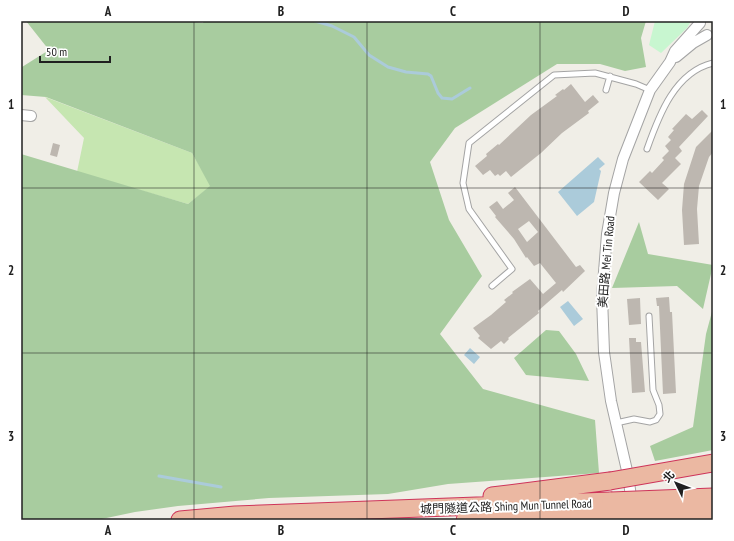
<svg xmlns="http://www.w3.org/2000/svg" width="734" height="541" viewBox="0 0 734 541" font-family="'PT Sans Narrow','Noto Sans TC',sans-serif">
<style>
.grass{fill:#c6e6b1}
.forest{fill:#a8cc9f}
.park{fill:#c8f6d0}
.water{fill:#abcbda}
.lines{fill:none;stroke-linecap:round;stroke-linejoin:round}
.stream{stroke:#abcbda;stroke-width:3}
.building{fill:#bdb7b0;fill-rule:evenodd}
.service-casing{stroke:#a4a4a4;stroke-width:7}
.minor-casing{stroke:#a4a4a4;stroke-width:12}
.trunk-casing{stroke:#ce345a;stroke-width:19}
.service{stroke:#fff;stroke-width:5}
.minor{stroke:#fff;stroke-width:10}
.trunk{stroke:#ebb8a2;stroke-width:17}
.trunk-bridge-casing{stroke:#ce345a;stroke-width:19;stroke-linecap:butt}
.trunk-bridge{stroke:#ebb8a2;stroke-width:17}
.grid{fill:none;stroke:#202020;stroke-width:1;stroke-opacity:0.55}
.labels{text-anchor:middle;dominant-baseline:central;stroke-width:4;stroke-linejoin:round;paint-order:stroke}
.street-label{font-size:12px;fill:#202020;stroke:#fff}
.neatline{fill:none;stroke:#202020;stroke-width:1.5}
.grid-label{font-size:13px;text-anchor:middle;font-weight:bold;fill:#202020}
</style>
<rect width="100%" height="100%" fill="#f0eee7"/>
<path class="grass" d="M45 97 192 153 211 186 188 204 77 172 84 138Z"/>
<path class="forest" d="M26 21H179L203 23 204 21H646L641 38 646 67 625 71 600 64H557L455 128 430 162 449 220 482 276 440 334 483 389 595 420 599 473 448 484 388 494 269 498 178 506 135 512 97 520H21V154L188 204 210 186 192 153 46 97 21 95 22 67 49 50Z
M639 222 648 254 713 265 703 309 677 286 612 288Z
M713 308V450L655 461 650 446 693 427 706 334Z
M546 330 559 331 576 354 589 381 526 375 514 358Z"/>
<path class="park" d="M655 21H691L687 28 661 53 649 45Z"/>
<path class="water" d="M598 157 605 164 599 169 601 171 594 202 577 216 558 192Z
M568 301 583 319 574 326 560 307Z
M470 348 480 357 474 364 464 355Z"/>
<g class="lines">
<path class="stream" d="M315 21 332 26 354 37 369 55 388 67 406 72 428 74 431 76 438 93 442 98 452 99 470 88
M159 476 221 487"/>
</g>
<path class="building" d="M571 84 585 102 593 95 599 102 588 111 589 113 562 133 541 153 511 177 506 171 500 176 498 174 495 176 490 170 483 175 475 166 487 156 486 154 498 144 499 145 531 115 557 96 555 95 563 89 564 90Z
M702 110 708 116 679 147 682 151 675 158 681 164 662 183 669 189 658 200 639 182 650 171 652 173 664 160 662 158 669 151 665 146 671 140 668 137 674 130 672 129 686 114 692 119Z
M713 130V152L709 157 699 186 697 209 699 244 684 245 682 210 684 184 696 147Z
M53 143 60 145 57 157 50 155Z
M515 187 576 267 580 265 585 271 563 292 562 290 547 303 538 311 539 313 508 338 509 339 504 344 501 341 491 349 478 338 480 336 473 328 491 315 506 302 504 300 513 293 512 292 530 279 543 294 556 283 540 263 534 266 527 257 526 258 514 239 495 217 496 216 489 207 497 201 503 209 514 200 508 193ZM529 221 538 232 527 242 518 229Z
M669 297 670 312H672L676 393 663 394 659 306H657L656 298Z
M640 298 641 324 629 325 627 299Z
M629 338H636V342H641L645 392 632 393Z"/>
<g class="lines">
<g class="service-casing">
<path id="service" d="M606 90 610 76
M647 149C659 115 675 72 713 63
M492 286 512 269 469 209 463 183 469 143 554 75 595 73 636 84 650 90
M616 423 634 419 650 422 656 420 660 414 659 405 653 390 649 316"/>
</g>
<g class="minor-casing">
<path id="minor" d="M676 57 693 43 707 35
M21 115 31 116
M632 504 628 475 611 401 604 352 602 297 607 234 614 193 623 159 650 90 670 62 675 51 700 23"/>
</g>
<g class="trunk-casing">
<path id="trunk" d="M492 496 610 481
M180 520 235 515 611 501
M465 520 611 516"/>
</g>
<use href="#service" class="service"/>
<use href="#minor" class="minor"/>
<use href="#trunk" class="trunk"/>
<g class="trunk-bridge-casing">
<path id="trunk-bridge" d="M610 481 713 463
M611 501 713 497
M611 516 713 511"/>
</g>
<use href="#trunk-bridge" class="trunk-bridge"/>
</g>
<path class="grid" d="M194 21V520M367 21V520M540 21V520M21 188H713M21 353H713"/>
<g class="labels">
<g class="street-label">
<text transform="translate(606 262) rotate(-85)">美田路 Mei Tin Road</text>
<text transform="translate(506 506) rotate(-2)">城門隧道公路 Shing Mun Tunnel Road</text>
</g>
</g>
<rect width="734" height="541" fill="none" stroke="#ffffff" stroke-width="44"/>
<g transform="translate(676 483) rotate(313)" stroke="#ffffff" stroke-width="3" paint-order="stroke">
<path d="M0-3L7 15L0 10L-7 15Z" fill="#202020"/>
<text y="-6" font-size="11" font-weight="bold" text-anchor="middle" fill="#202020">北</text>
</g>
<path d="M40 56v6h70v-6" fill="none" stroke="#202020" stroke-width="2"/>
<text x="46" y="56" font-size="12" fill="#202020" stroke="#ffffff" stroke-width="3" paint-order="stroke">50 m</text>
<rect x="22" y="22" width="690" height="497" class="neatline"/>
<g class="grid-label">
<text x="108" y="16">A</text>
<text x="281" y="16">B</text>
<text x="453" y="16">C</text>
<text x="626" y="16">D</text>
<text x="11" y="109">1</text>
<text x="723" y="109">1</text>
<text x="11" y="275">2</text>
<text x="723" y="275">2</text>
<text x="11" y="441">3</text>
<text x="723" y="441">3</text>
<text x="108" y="535">A</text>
<text x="281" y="535">B</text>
<text x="453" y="535">C</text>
<text x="626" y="535">D</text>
</g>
</svg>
